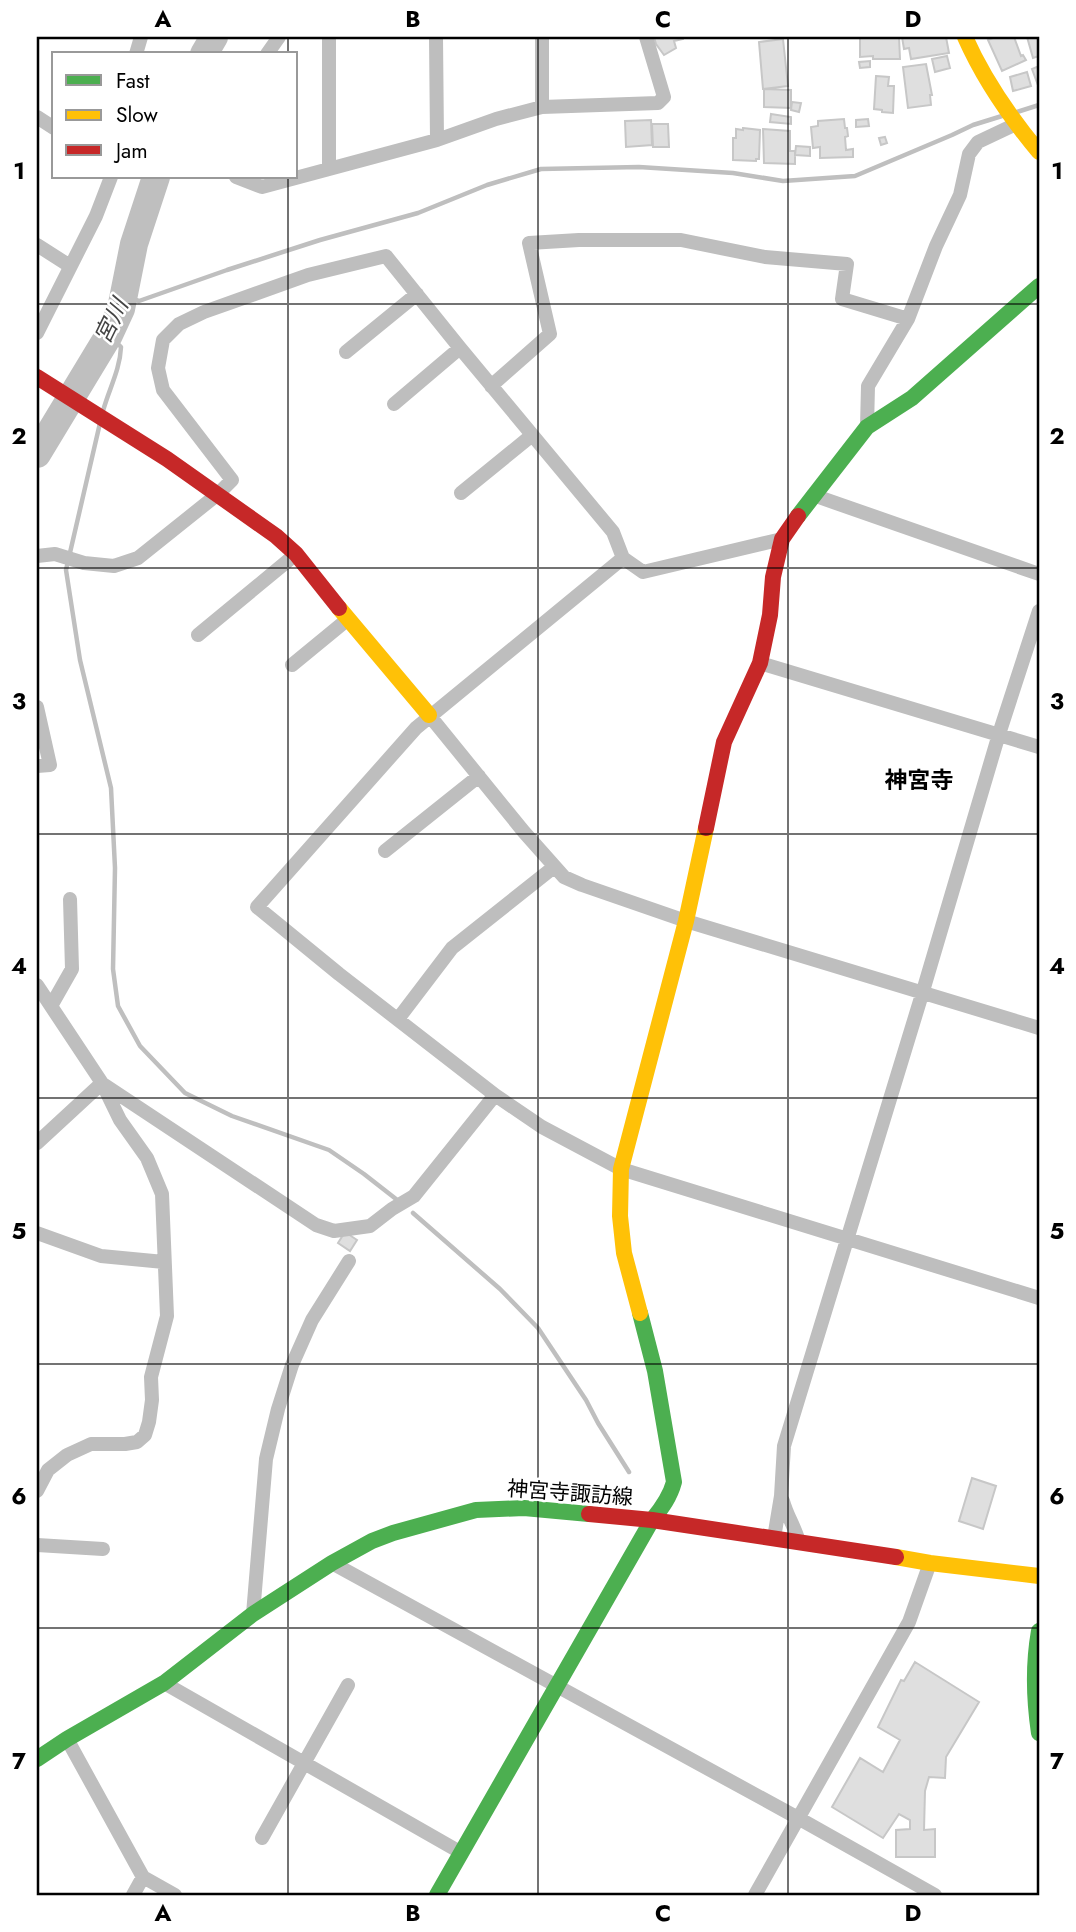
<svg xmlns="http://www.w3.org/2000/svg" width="1076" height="1932" viewBox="0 0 1076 1932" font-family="Jost,'Noto Sans JP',sans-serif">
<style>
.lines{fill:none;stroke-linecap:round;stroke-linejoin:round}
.stream{stroke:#bfbfbf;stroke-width:4.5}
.river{stroke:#bfbfbf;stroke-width:28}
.building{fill:#dfdfdf;stroke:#c7c7c7;stroke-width:2}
.street{stroke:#bebebe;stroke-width:14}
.fast{stroke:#4caf50;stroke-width:16}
.slow{stroke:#ffc107;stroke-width:16}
.jam{stroke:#c62828;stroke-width:16}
.grid{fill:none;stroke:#000;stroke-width:2;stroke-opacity:0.55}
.labels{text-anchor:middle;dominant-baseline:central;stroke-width:5;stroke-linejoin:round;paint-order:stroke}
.street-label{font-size:21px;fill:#000;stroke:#fff}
.water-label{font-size:23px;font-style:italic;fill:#444;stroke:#fff}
.neighbourhood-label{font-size:23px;font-weight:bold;fill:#000;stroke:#fff}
.neatline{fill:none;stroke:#000;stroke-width:2.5}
.grid-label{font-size:23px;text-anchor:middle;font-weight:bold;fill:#000}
</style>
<rect width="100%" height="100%" fill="#fff"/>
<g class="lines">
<path class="stream" d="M1017 112 1039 105
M124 296 139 301 227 270 320 240 418 213 487 185 541 169 639 167 733 173 783 181 855 176 952 135 973 125 1002 116
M103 411C109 389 120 370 121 347L109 335
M100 423 66 570 80 660 111 788 115 868 113 969 118 1006 140 1046 185 1093 232 1116 329 1150 364 1174 396 1199
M413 1213 500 1289 538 1328 586 1400 598 1423 629 1472"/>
<path class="river" d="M204 54 214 37
M37 454 109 335 121 309 134 244 156 177"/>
</g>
<path class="building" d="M654 37H683V39L674 41 676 48 664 55 656 44Z
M873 37H899L900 59H873V56L860 57V38Z
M902 37H946L949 53 911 59 909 48 904 49Z
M995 37H1014L1021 56 1023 55 1026 60 1002 71 988 40Z
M1027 37H1039V56L1033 58Z
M783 39 788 86 763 89 759 42Z
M947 56 950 68 935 72 932 59Z
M870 61V67L860 68 859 62Z
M926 64 932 95H930L931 105 908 108 903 67Z
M1039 66V88L1032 69Z
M1027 72 1031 86 1013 91 1010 77Z
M876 76 889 77 888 86H894L893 113 882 112V110L874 109Z
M764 89 791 90V108L764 107Z
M792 102 801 103 799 112 791 110Z
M771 114 791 117V124L770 122Z
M844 119 845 128H847L848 136 845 137 846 150 853 149V157L820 158V147L813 148 811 127 818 126V121Z
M868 119 869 126 856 127V120Z
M651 120 652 145 626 147 625 121Z
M652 124H668L669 147H653Z
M743 128 760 130 759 159H756V161L733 160V138H736V129L743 130Z
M763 129 790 131V151H795V164L764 163Z
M885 137 887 143 881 145 879 138Z
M796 146 810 147V156L795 155Z
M345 1232 357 1240 350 1251 338 1243Z
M972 1478 996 1486 983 1529 959 1521Z
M915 1662 979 1702 946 1757 945 1778 929 1777 925 1791 924 1830 935 1829V1857H896V1830L910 1829V1820L899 1814 883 1838 832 1807 860 1758 883 1772 900 1740 878 1727 901 1680 904 1681Z"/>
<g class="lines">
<path class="street" d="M329 37V169
M436 37 437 140
M542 37V107
M136 54 141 37
M267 54 279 37
M37 117 54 128
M236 177 262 187 437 140 496 119 542 107 658 103 664 97 646 37
M37 245 70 266
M37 333 96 216 111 177
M346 352 417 294
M491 386 550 334 529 243 579 240H681L765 257 847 264 842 299 908 319
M394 404 460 348
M867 427 868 386 908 319 936 246 960 195 969 154 978 142 1016 124
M461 493 531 436
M813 495 1039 574
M37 556 55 554 84 563 114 566 138 558 218 494 232 480 163 390 158 368 163 340 179 324 204 312 308 275 386 256 460 348 613 532 623 558 643 572 782 539
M623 558 416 728 257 907 339 974 495 1095 542 1127 621 1169 1039 1298
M198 635 296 554
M760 663 1039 747
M292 665 348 619
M37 707 50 765 37 766
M429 715 524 832 564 877 582 885 686 921 1039 1028
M385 851 479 776
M37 985 102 1083 120 1120 147 1158 162 1194 167 1316 151 1377 152 1400 149 1422 145 1435 137 1442 125 1444H91L67 1455 48 1470 37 1491
M51 1006 72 969 70 899
M398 1019 452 948 554 867
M103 1084 316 1225 334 1231 370 1226 392 1209 414 1196 495 1095
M37 1143 102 1083
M37 1233 101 1256 164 1262
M783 1501C787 1516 795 1527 799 1542
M774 1538 781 1496 784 1446 923 991 999 734 1039 611
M37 1545 103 1549
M332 1563 798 1818 935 1895
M253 1614 266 1459 278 1409 292 1365 312 1320 349 1261
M164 1683 460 1852
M67 1739 143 1877 175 1895
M262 1838 348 1685
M133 1895 143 1877
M755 1895 909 1622 930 1563"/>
<path class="fast" d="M798 516 867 427 912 398 1039 286
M1039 1631C1033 1665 1034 1699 1039 1733
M37 1759 67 1739 164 1683 253 1614 332 1563 372 1541 393 1533 476 1510 524 1508 589 1514
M437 1895 652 1520C662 1508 670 1497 674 1482L655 1371 640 1313"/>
<path class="slow" d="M965 37C984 80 1009 116 1039 152
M339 608 429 715
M640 1313 624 1253 620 1216 621 1169 686 921 706 828
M896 1557 930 1563 1039 1576"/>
<path class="jam" d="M37 377 167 459 276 536 296 554 339 608
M706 828 724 742 760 663 770 615 773 577 782 539 798 516
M589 1514 652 1520 896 1557"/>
</g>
<path class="grid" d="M288 37V54M538 37V1895M788 37V1895M288 177V1895M37 304H1039M37 568H1039M37 834H1039M37 1098H1039M37 1364H1039M37 1628H1039"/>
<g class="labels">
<g class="street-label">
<text transform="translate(570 1493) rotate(4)">神宮寺諏訪線</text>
</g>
<g class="water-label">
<text transform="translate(111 321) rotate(-64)">宮川</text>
</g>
<g class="neighbourhood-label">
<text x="919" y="780">神宮寺</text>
</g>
</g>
<rect width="1076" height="1932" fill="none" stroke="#ffffff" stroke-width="77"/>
<rect x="52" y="52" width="245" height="126" fill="#ffffff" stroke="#999999" stroke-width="2"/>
<rect x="66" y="75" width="35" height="10" fill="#4caf50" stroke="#999999" stroke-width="2"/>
<text x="116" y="88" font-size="21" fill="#000000">Fast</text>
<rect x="66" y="110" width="35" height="10" fill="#ffc107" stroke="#999999" stroke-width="2"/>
<text x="116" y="122" font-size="21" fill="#000000">Slow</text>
<rect x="66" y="145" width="35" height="10" fill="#c62828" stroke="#999999" stroke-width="2"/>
<text x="116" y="158" font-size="21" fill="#000000">Jam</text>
<rect x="38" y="38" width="1000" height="1856" class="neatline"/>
<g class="grid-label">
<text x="163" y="27">A</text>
<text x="413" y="27">B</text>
<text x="663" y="27">C</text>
<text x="913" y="27">D</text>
<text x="19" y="179">1</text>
<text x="1057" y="179">1</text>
<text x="19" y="444">2</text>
<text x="1057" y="444">2</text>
<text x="19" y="709">3</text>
<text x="1057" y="709">3</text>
<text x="19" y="974">4</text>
<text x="1057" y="974">4</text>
<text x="19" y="1239">5</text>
<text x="1057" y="1239">5</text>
<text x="19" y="1504">6</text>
<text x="1057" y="1504">6</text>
<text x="19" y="1769">7</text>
<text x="1057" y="1769">7</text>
<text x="163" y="1921">A</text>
<text x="413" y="1921">B</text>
<text x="663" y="1921">C</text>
<text x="913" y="1921">D</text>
</g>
</svg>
